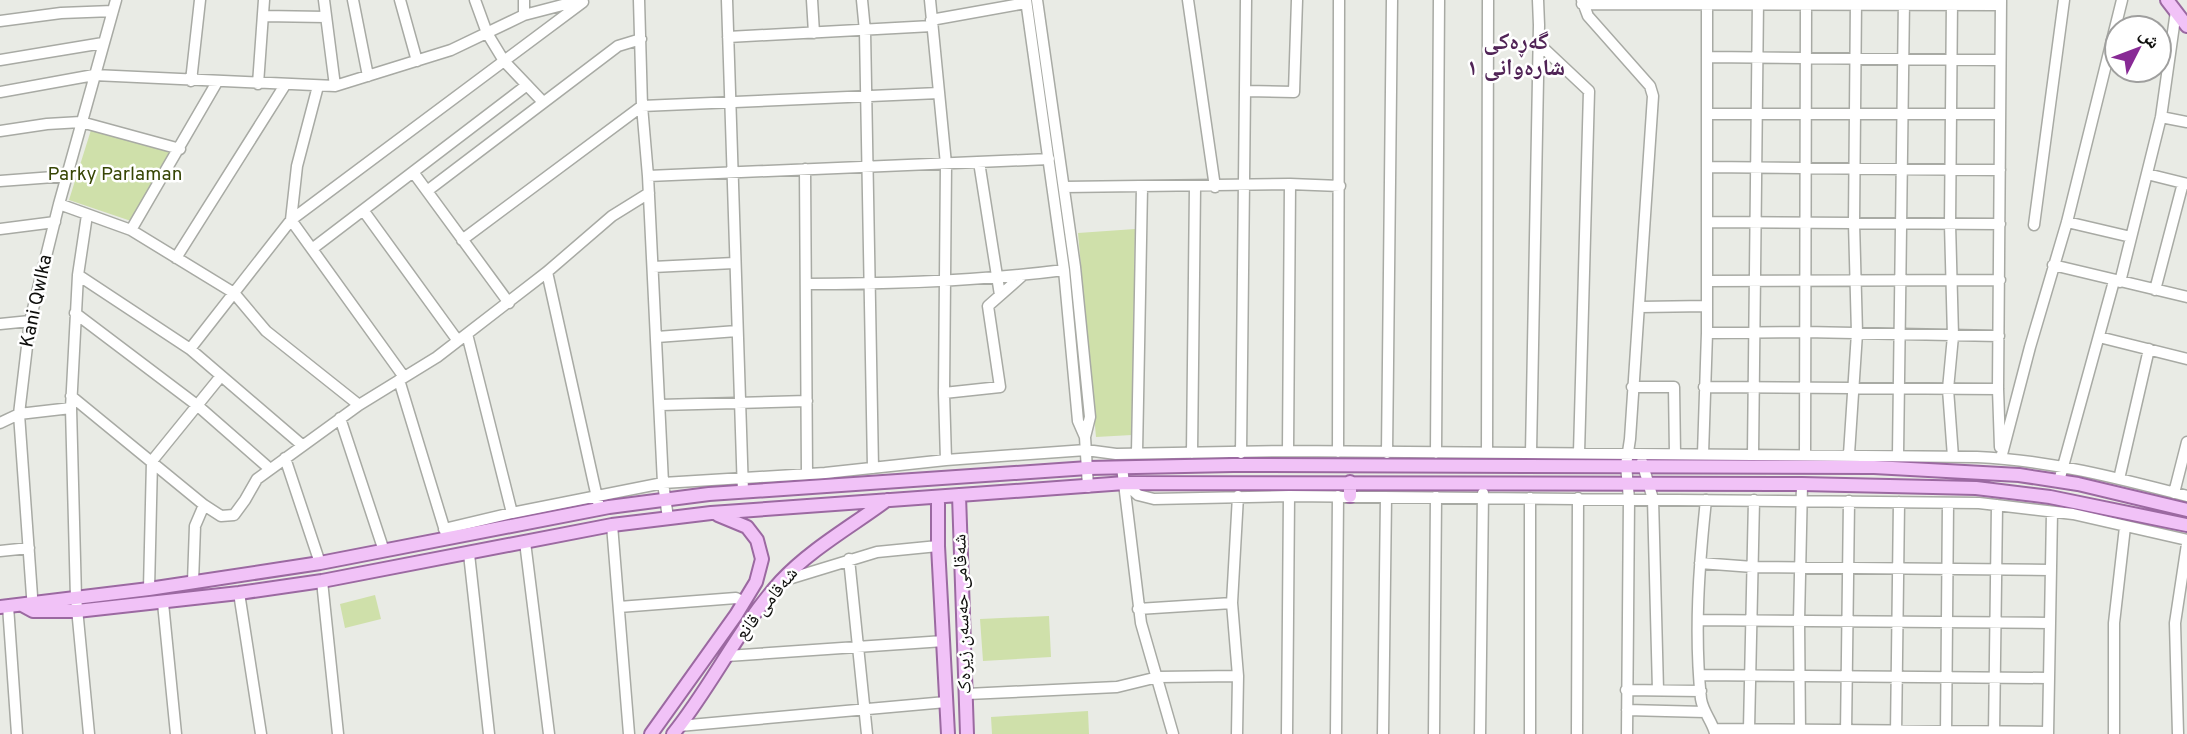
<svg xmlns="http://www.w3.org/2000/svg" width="2187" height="734" viewBox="0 0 2187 734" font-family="Overpass,'Noto Naskh Arabic',sans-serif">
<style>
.green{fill:#cfe0aa}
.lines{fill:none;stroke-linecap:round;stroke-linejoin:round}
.minor-casing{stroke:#a8aaa4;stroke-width:13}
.major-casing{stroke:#9b69a1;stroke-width:16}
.minor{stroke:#fff;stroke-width:10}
.major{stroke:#f1c2f7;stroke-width:12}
.labels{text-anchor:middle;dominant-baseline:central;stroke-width:5;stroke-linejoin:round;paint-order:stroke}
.park-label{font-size:19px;fill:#374605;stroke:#fff}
.street-label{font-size:19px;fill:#0e0e0c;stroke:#fff}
.quarter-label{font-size:23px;font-weight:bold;fill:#502356;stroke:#fff}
</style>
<rect width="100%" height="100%" fill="#e9ebe5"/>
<path class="green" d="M91 130 170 152 131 221 69 200Z
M1135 229 1132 435 1096 437 1078 233Z
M375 595 381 619 345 628 340 604Z
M1049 616 1051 657 983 661 980 619Z
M1088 711 1089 734H992L991 717Z"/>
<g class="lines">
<g class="minor-casing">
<path id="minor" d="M324 0 335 86
M353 0 368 76
M400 0 417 61
M475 0 487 33 504 61 543 102
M639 0 642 106 648 176 663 483 668 518
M727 0 743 492
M812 0 814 33
M862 0 865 31 873 468
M930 0 946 164 944 393 946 460
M1026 0 1064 270 1078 421 1085 437
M1037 0 1075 267 1090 417 1085 437 1088 487
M1188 0 1215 187
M1582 0 1588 16 1650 86 1653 96 1630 439 1626 465 1629 499 1627 734
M1952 0 1950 224 1953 336 1948 389 1953 457
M1582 4 2001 5
M524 15V0
M263 16 326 17
M931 20 1026 3
M0 21 61 13 113 11
M728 37 932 26
M1539 44 1589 91 1579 453
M1707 57 2000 60
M0 60 103 43
M191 81 200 0
M258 84 264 0
M318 86 297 166 291 220 404 377
M1246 91 1294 92 1297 0
M0 92 94 75 335 86 451 50 524 15 582 0
M1707 114H1999
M2161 117 2187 122
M0 131 47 124 81 122 180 149
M979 162 1000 295
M1707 167 2000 170
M805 169 807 474
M413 172 527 85
M2147 174 2187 184
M648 176 1049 159
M0 181 67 176
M1064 187 1290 184 1340 186
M427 191 618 46 641 39
M59 204 131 230 234 293 266 331 359 405
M363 210 458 341
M87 215 78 275 71 408 76 598 89 734
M1707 222 2000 224
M2067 222 2131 237
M2034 225 2064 0
M0 229 55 222
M131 230 217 82
M462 240 642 106 939 93
M312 249 413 172 509 303
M176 258 285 85
M2053 265 2187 297
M653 267 734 263
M547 272 598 502
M78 275 190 349 302 445
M1707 281 2000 280
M2120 282 2161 117 2176 11
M806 284C893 284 979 281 1064 270
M2155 290 2183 183
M1640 307 1707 306
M75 313 198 406 270 469
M0 324 30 321
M1707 333 1805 332 1999 336
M467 334 512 513
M657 337 737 331
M2099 337 2187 359
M190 349 291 220 583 2
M399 380 446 534
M1632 387H1674L1675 454
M1704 387 1998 389
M944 393 1000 387 988 306 1022 276
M71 396 204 505 221 516 234 515 245 500 257 479 359 405 437 357 547 272 612 216 649 193
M660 405 807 401
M340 418 384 551
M0 423 19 414 71 408
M2000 447 1998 389 2001 0
M1288 451 1290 184
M1338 452 1339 0
M1137 453 1142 187
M1192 453 1195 187
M1241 453 1246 0
M1387 453 1392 0
M1436 453 1439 0
M1487 453 1488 0
M1531 453 1539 25 1538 0
M1703 454 1707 333V4
M1805 454 1806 0
M1849 454 1857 333 1854 223 1856 0
M1753 455 1758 0
M1898 455 1904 0
M285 458 320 563
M2001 458 2030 347 2067 222 2122 0
M1642 462 1653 499 1658 690
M1122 467 1141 623 1173 734
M2119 479 2149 349
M2059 481 2114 281
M1125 483 1138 495 1154 499 1289 496 1979 503 2073 514 2187 540
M2174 493 2187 442
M1706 500C1699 565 1694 633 1701 699 1703 712 1712 721 1715 733
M612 525 629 734
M444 529 512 513 663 483 825 473 946 460 1086 450 1116 454 1288 451 1977 457C2048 460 2118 478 2187 496
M525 542 549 734
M0 551 29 548
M469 554 489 734
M849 559 867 734
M1700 563 1753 567 2050 570
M322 581 338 734
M782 581 877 552 938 546
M193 582 195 526 204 505
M149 589 152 461 221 376
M239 593 261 734
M163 603 176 734
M8 606 17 734
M619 607 736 598 744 602
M1138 609 1232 603
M33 610 19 414 30 321 59 204 116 0
M1698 620 2049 623
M727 656 944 641
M1700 675 2047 678
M1626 690 1701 691
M967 694 1117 687 1158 677 1238 676
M1627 710 1705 712
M679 726 946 702
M1714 729 2048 732
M1749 729 1754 500
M1800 733 1799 621 1802 484
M1846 733 1849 501
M1237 734 1238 676 1232 603 1238 496
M1287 734 1289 496
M1336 734 1338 496
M1383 734 1386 497
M1434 734 1436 497
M1480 734 1483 493
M1530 734V498
M1577 734 1578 498
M1896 734 1899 502
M1946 734 1948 503
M1994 734 1997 505
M2048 734 2052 512
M2114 734V623L2125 527
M2178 734 2175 623 2187 544"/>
</g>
<g class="major-casing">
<path id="major" d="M2167 0 2187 26
M1350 482V496
M959 495 967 734
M938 497V546L948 734
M22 605 33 611H77L239 593 322 581 612 525 711 513 1125 483 1802 484 1976 488 2050 497 2187 525
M0 607 149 589 320 563 609 507 709 494 1088 468 1233 465 1874 467 2019 475 2078 484 2187 510
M651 734 736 615 756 582 762 559 757 540 747 527 718 515
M673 734C712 686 739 627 781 581 811 549 852 526 887 500"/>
</g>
<use href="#minor" class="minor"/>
<use href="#major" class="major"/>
</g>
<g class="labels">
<g class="park-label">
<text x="115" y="175">Parky Parlaman</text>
</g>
<g class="street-label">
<text transform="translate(37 301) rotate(-78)">Kani Qwlka</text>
<text transform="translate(767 604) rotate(-51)">شەقامی قانع</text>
<text transform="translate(963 614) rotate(-92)">شەقامی حەسەن زیرەک</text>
</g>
<g class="quarter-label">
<text x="1516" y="43">گەڕەکی<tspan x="1516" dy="26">شارەوانی ١</tspan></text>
</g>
</g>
<g transform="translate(2138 49) rotate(48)"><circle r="33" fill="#ffffff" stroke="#9f9f9e" stroke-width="2"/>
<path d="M0-5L12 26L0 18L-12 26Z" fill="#882a95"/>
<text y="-10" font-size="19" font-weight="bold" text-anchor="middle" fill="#0e0e0c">ش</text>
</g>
</svg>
